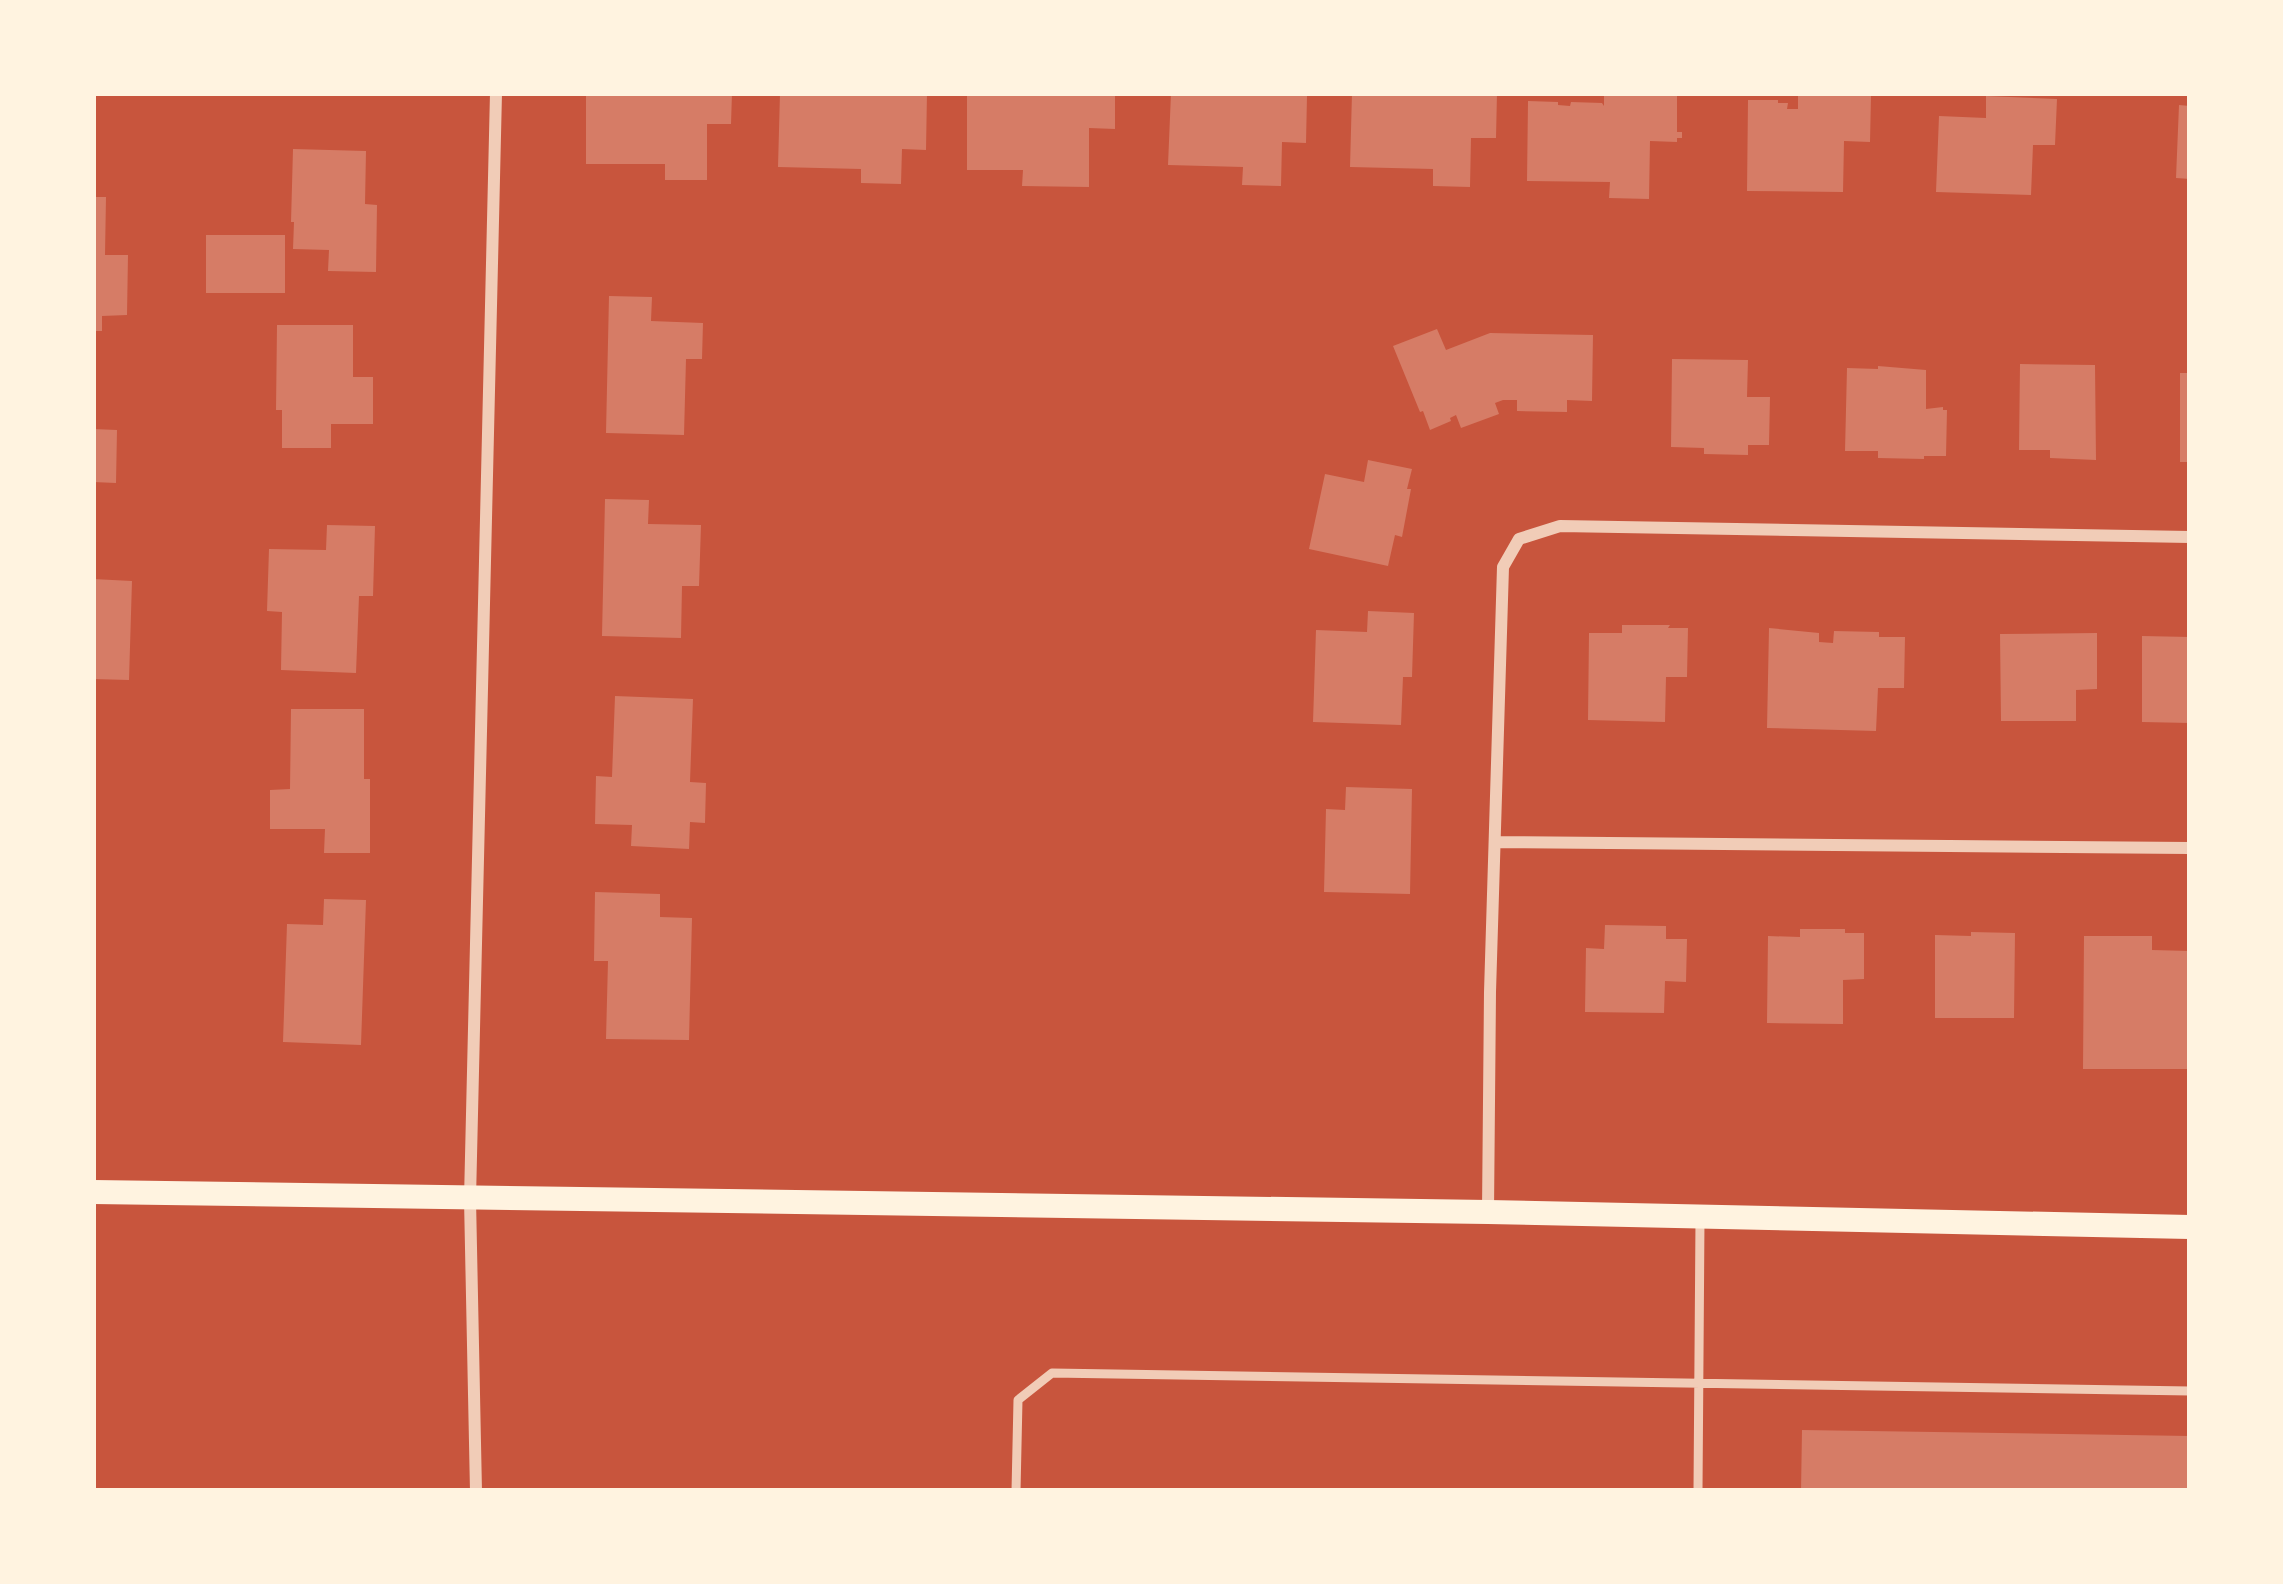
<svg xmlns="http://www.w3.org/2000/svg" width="2283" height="1584" viewBox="0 0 2283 1584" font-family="Karla,sans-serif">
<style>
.building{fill:#d67c66}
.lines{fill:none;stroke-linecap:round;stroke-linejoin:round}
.service{stroke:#f1ccb7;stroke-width:9}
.minor{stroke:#f1ccb7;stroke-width:12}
.secondary{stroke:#fff3e0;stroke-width:24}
</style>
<rect width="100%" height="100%" fill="#c8553d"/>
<path class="building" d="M586 93H732L731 124H707V180H665V164H586Z
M780 93H927L926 150 902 149 901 184 861 183V169L778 167Z
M1043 93H1115V129L1089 128V187L1022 186 1023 170H967V94Z
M1171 93H1284L1307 96 1306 143 1282 142 1281 186 1242 185 1243 167 1168 165Z
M1352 93H1497L1496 138H1471L1470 187 1433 186V169L1350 167Z
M1604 93H1677V132H1682V138H1677V142L1650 141 1649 199 1609 198 1610 182 1527 181 1528 101 1558 102V105L1570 106 1571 102 1602 103 1604 106Z
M1798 93 1871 96 1870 142 1844 141 1843 192 1747 191 1748 100H1778V103H1788L1787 109H1798Z
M1986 96 2057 99 2055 145H2033L2031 195 1936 192 1939 116 1986 118Z
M2179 105 2190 106V179L2176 178Z
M293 149 366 151 365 204 377 205 376 272 328 271 329 250 293 249 294 222H291Z
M93 197H106L105 255H128L127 315 102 316V331H93Z
M206 235H285V293H206Z
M609 296 652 297 651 321 703 323 702 359H686L684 435 606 433Z
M277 325H353V377H373V424H331V448H282V410H276Z
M1437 329 1446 350 1490 333 1593 335 1592 401 1567 400V412L1517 411V400H1503L1495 403 1499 414 1461 428 1456 415 1450 418 1451 421 1430 430 1423 411 1420 412 1393 346Z
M1672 359 1748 360 1747 397H1770L1769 445H1748V455L1704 454V448L1671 447Z
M2020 364 2095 365 2096 460 2050 458V450H2019Z
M1878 366 1926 370V409L1943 407V410H1947L1946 456H1924V459L1878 458V451H1845L1847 368 1878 369Z
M2180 373H2190V462H2180Z
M93 429 117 430 116 483 93 482Z
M1368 460 1412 469 1407 489H1411L1402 537 1395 535 1388 566 1309 549 1325 474 1364 482Z
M605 499 649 500 648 524 701 525 699 586H682L681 638 602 636Z
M327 525 375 526 373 596H359L356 673 281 670 282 612 267 611 269 549 326 550Z
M93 579 132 581 129 680 93 679Z
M1368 611 1414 613 1412 677H1403L1401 725 1313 722 1316 630 1367 632Z
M1622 625H1670L1668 628H1688L1687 677H1666L1665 722 1588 720 1589 633H1622Z
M1769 628 1819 633V642L1833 643 1834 631 1879 632V637H1905L1904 688H1878L1876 731 1767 728Z
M2097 633V689L2076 690V721H2001L2000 634Z
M2142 636 2190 637V723L2142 722Z
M615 696 693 699 690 782 706 783 705 823 690 822 689 849 631 846 632 825 595 824 596 776 612 777Z
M291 709H364V779H370V853H324L325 829H270V790L290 789Z
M1346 787 1412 789 1410 894 1324 892 1326 809 1345 810Z
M595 892 660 894V917L692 918 689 1040 606 1039 608 961H594Z
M324 899 366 900 361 1045 283 1042 287 924 323 925Z
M1605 925 1666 926V939H1687L1686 982 1665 981 1664 1013 1585 1012 1586 948 1604 949Z
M1800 929H1845V933H1864V979L1843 980V1024L1767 1023 1768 936 1800 937Z
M1971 932 2015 933 2014 1018H1935V935L1971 936Z
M2084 936H2152V950L2190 951V1069H2083Z
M1802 1430 2190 1436V1491H1801Z"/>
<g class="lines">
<path class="service" d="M1016 1491 1018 1400 1052 1373 2190 1391
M1698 1491 1700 1220"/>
<path class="minor" d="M1495 842 2190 848
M1488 1211 1490 992 1503 567 1519 539 1560 526 2190 537
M476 1491 470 1199 496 93"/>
<path class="secondary" d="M93 1192 1488 1212 2190 1227"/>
</g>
<rect width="2283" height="1584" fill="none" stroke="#fff3e0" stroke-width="192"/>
</svg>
